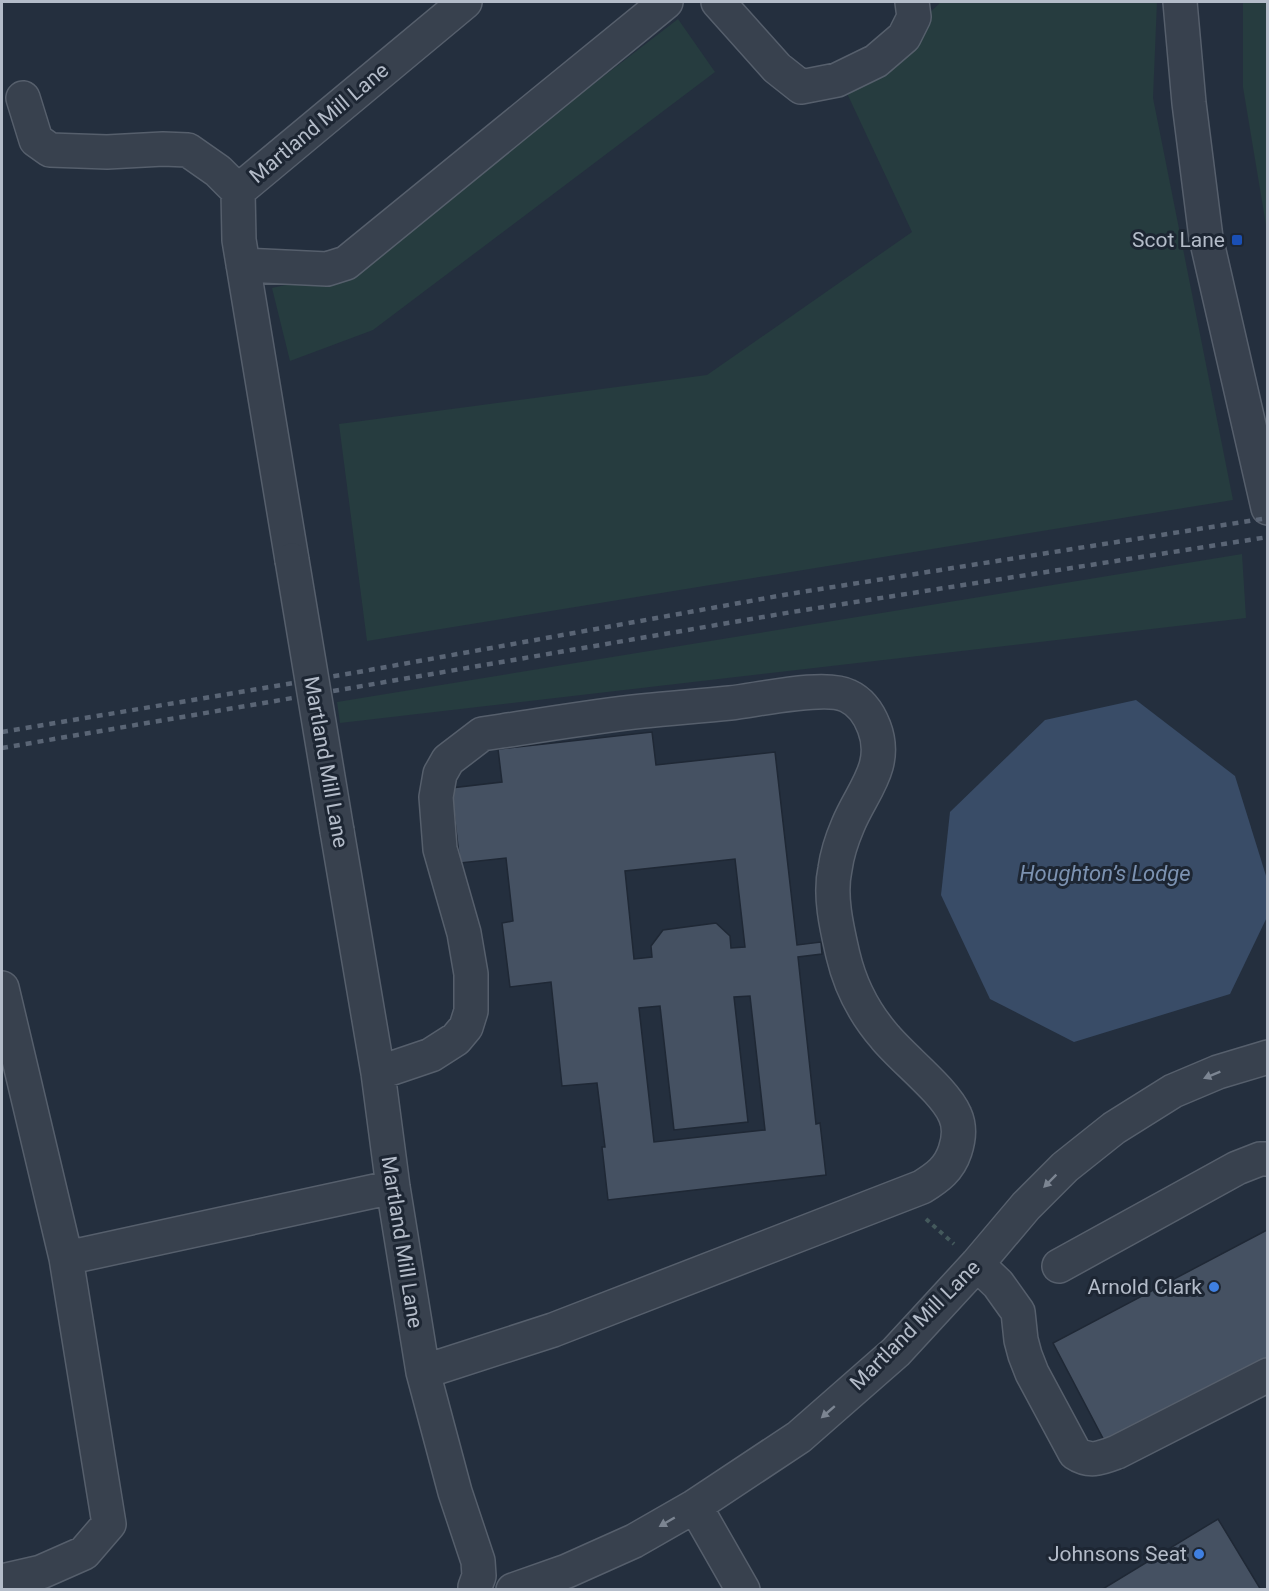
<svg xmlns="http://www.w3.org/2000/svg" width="1269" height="1591" viewBox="0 0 1269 1591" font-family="Roboto,sans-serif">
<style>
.green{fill:#263c3f}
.water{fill:#394c67}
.building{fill:#455162;stroke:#1f2835;stroke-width:1.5;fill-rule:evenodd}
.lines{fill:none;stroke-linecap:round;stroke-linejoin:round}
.minor-casing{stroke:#565f6c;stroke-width:36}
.path{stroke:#44595c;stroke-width:4;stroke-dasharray:4.5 4.5;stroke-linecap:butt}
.minor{stroke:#38414e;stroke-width:33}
.rail{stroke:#5a6575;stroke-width:4.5;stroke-dasharray:6 6;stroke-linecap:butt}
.minor-bridge-casing{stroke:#565f6c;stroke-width:36;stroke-linecap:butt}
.minor-bridge{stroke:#38414e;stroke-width:33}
.oneway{fill:#7c8592}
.transit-dot{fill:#1a4fb4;stroke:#1d2633;stroke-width:2}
.shop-dot{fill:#3f7fe0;stroke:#1d2633;stroke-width:2}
.labels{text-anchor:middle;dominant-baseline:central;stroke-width:6;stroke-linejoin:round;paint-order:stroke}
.street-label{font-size:21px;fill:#b4bcc9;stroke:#1d2633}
.poi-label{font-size:21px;fill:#b4bcc9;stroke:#1d2633;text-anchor:end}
.water-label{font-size:22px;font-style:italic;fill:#7c92b1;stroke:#1d2633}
</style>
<rect width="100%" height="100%" fill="#242f3e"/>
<path class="green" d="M940 2H1157L1153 98 1233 500 367 641 339 424 707 375 912 232 845 89 939 4Z
M1243 2H1267V231L1243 87Z
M678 19 715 72 373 330 290 361 272 288 351 270 535 120 561 109Z
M1242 554 1246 618 340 723 337 702Z"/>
<path class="water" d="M1136 700 1235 776 1267 879 1268 915 1230 994 1074 1042 990 999 941 895 950 812 1045 720Z"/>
<path class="building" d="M652 732 656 765 775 752 797 945 821 942 822 954 798 957 816 1124 820 1123 826 1175 608 1200 602 1147H605L597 1083 562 1086 551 982 510 987 502 923 513 921 506 858 460 863 451 788 502 782 498 749ZM735 859 745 947 731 948 730 936 716 923 663 930 651 946 652 957 634 959 625 871ZM750 996 765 1130 654 1142 639 1008 660 1006 674 1130 748 1122 734 997Z
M1267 1230 1268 1358 1106 1444 1053 1343Z
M1218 1519 1261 1590H1101Z"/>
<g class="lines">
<g class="minor-casing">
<path id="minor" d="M718 2 777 68 801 87 837 80 876 61 904 37 914 17 912 2
M1180 2 1189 103 1206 238 1268 508
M23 98 36 140 50 150 107 152 163 149 188 150 218 171 238 191
M243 265 327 269 346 263 666 2
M292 560 239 240 238 191 465 2
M337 831 378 1073 393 1187 423 1372 455 1492 478 1561 479 1576 475 1587
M2 988 66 1258 109 1524 84 1553 41 1572 2 1581
M378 1073 431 1055 456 1039 466 1027 471 1011V974L464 933 440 849 436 797 440 774 448 760 482 734 502 731C549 724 596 716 643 711 672 708 701 706 730 703 758 700 826 684 848 696 861 702 869 714 874 727 889 766 862 791 848 825 842 839 837 854 835 869 829 896 837 929 843 955 850 985 865 1014 885 1037 903 1059 945 1091 955 1115 960 1126 959 1139 955 1151 949 1169 938 1177 922 1187L553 1330 423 1372
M66 1258 393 1187
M977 1264 998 1284 1018 1312 1021 1340 1025 1355 1032 1373 1075 1453C1090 1463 1101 1458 1117 1452L1268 1375
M1059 1266 1237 1168 1260 1159H1268
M695 1506 743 1590
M513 1590 567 1571 634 1541 695 1506 799 1437 896 1352 977 1264 1026 1206 1065 1167 1114 1128 1173 1091 1218 1072 1268 1057"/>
</g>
<path class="path" d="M926 1219 954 1244"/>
<use href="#minor" class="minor"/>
<path class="rail" d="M2 732 353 673 789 594 1268 518
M2 748 792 612 1268 537"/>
<g class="minor-bridge-casing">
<path id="minor-bridge" d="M292 560 337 831"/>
</g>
<use href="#minor-bridge" class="minor-bridge"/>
</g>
<defs><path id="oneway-solid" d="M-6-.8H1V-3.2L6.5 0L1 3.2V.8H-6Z" transform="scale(1.5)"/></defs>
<g class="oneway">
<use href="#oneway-solid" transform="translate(1212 1075) rotate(158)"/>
<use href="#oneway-solid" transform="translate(1050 1181) rotate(135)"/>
<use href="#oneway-solid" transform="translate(828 1412) rotate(139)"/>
<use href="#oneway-solid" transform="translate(667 1522) rotate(150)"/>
</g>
<rect class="transit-dot" x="1231" y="234" width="12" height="12" rx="3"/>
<g class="shop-dot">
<circle cx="1214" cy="1287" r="6"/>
<circle cx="1199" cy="1554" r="6"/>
</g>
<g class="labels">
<g class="street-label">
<text transform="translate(319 123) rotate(-40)">Martland Mill Lane</text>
<text transform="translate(326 762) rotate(80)">Martland Mill Lane</text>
<text transform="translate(402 1242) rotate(81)">Martland Mill Lane</text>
<text transform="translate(915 1325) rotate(-45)">Martland Mill Lane</text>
</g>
<g class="poi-label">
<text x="1225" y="240">Scot Lane</text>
<text x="1202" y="1287">Arnold Clark</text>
<text x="1187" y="1554">Johnsons Seat</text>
</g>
<g class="water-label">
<text x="1105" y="873">Houghton’s Lodge</text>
</g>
</g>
<rect width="1269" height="1591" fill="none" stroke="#b4bcc9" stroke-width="6"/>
</svg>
